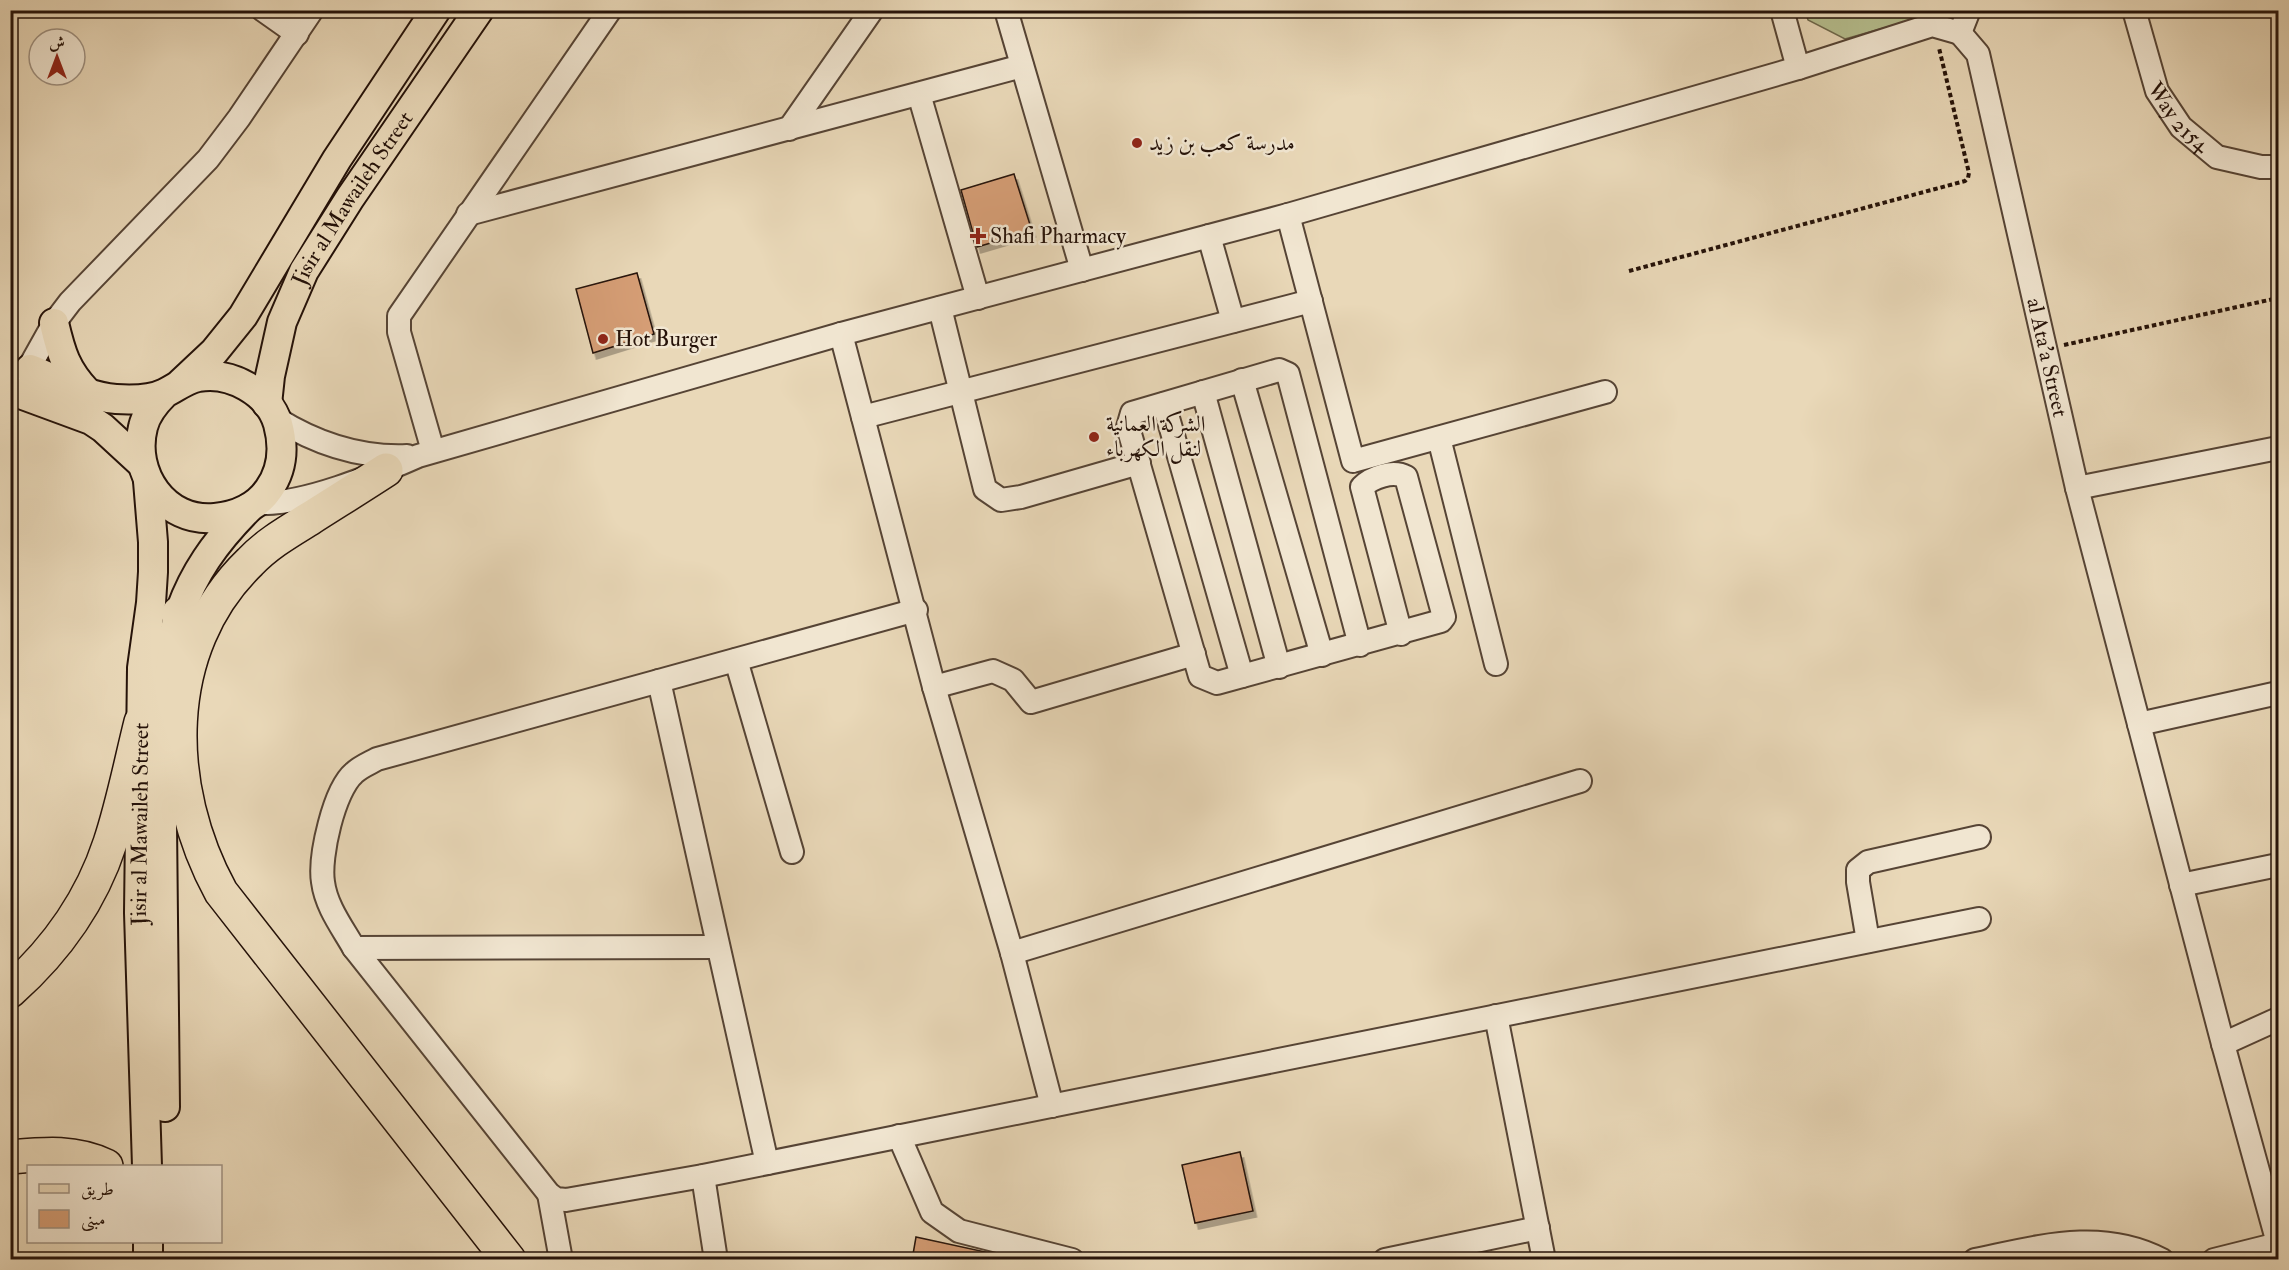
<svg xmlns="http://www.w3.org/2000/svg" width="2289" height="1270" viewBox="0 0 2289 1270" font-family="'IM FELL Double Pica',Amiri,serif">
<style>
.green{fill:#b6bf8f;stroke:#6e684c;stroke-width:1.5}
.building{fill:#d69e76;stroke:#251209;stroke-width:1.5;filter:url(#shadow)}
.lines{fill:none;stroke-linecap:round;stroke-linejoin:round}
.minor-casing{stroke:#564435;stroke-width:26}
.major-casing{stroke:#251209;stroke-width:32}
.highway-casing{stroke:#251209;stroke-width:36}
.path{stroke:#251209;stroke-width:4;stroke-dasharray:4.5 3;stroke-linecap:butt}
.minor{stroke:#f1e6d1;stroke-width:22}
.major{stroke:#e9d8b8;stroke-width:28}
.highway{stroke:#e9d8b8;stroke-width:33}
.poi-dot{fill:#8f2418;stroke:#f1e6d1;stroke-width:2}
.labels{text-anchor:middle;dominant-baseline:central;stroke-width:5;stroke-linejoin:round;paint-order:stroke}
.street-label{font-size:22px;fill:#251209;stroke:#f1e6d1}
.poi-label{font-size:22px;fill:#251209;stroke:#f1e6d1;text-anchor:start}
</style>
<defs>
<filter id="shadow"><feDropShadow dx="3.5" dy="6" stdDeviation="0" flood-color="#0004"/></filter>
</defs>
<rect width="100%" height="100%" fill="#e9d8b8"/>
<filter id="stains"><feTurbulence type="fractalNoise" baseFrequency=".00333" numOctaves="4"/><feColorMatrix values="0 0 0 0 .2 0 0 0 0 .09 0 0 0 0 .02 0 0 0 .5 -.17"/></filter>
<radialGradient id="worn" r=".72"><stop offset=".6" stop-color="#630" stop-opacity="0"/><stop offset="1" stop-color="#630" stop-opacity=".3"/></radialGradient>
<path class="green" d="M1805 11H1943L1845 39 1808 20Z"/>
<path class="building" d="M1014 174 1032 231 977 247 961 190Z
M637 273 654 334 593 353 576 289Z
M1240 1152 1253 1211 1195 1223 1182 1165Z
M916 1237 990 1253V1260H912Z"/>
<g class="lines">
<g class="minor-casing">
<g id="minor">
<path d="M263 10 297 34"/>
<path d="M1006 10 1082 270"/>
<path d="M1782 10 1798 68"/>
<path id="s1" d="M2134 10 2157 91 2181 127 2217 157 2261 167H2278"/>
<path id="s2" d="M1960 33 1978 54 2077 488 2278 448"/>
<path d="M1960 33 1969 10"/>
<path d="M919 94 978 298"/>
<path d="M789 129 872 10"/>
<path d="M468 214 1022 66"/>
<path d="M1288 215 1353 461 1605 392"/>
<path d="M1209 236 1233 321"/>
<path d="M940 308 985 489 1001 500 1021 497 1139 463"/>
<path d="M841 334 934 687 1012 953 1052 1106"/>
<path d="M1242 380 1322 655"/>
<path d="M21 382 54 323 70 302 208 159 239 118 312 10"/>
<path d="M1203 392 1279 667"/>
<path d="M1164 404 1242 676"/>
<path d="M863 417 1311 301"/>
<path d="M277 419C317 444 359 458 407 456"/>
<path d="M1439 438 1496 664"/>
<path d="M433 451 399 332V316L610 10"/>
<path d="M2077 488 2223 1044 2278 1243"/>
<path d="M256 503C302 506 375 475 418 456L841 334 1288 215 1798 68 1932 25 1960 33"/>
<path d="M916 610 377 759C370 763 360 767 354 773 334 790 319 857 323 882 326 906 342 927 354 948L549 1194 556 1199 566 1200 703 1176 1979 919"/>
<path d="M1360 645 1288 374 1279 370 1132 413 1128 427 1200 676 1217 683 1441 621 1444 617 1406 477C1393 470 1372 477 1362 487L1401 634"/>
<path d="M736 660 792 852"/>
<path d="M659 681 767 1163"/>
<path d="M934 687 993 671 1013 680 1031 702 1194 654"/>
<path d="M2139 724 2278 693"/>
<path d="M2181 885 2278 865"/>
<path d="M1868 941 1858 882V870L1868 862 1979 837"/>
<path d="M354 948 718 947"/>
<path d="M1012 953 1580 781"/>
<path d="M1496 1016 1544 1260"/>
<path d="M2223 1044 2278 1019"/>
<path d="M899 1136 932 1212 959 1231 1072 1260"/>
<path d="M703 1176 716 1260"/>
<path d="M549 1194 561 1260"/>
<path d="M1385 1260 1538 1228"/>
<path d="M1975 1260C2039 1247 2101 1228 2162 1260"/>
<path d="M2214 1260 2278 1244"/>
</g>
</g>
<g class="major-casing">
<g id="major">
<path d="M54 323C61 353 66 370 87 392"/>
<path d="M30 369C57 380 87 397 116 399 132 400 151 400 165 393 177 387 185 380 198 377 230 371 269 392 278 424 284 446 283 469 269 489 257 507 236 516 215 518 165 523 131 473 143 427 146 414 155 403 165 393"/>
<path d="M181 383 214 352 243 316 337 159 436 10"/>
<path d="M15 392 91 420 103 428 141 463"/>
<path id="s3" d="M267 404 270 376 282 322 304 271 350 198 479 10"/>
<path d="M165 1107 161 730C168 633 178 579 249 508"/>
<path id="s4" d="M147 1166 139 913 142 668 151 603 153 572V542L148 481"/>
<path d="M148 1260V1242"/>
</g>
</g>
<g class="highway-casing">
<path id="highway" d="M386 470C360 487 334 503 309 519 288 532 267 544 250 562 160 649 164 788 221 892L509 1260
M179 613 181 639 180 667
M10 991C55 951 91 901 110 843 123 804 131 762 141 722
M10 1157C45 1154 74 1151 106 1166"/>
</g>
<path class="path" d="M1879 10 1881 17
M1629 271 1965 181 1968 178 1969 173 1939 48
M2064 345 2278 298"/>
<use href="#minor" class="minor"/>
<use href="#major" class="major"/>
<use href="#highway" class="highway"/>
</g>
<g class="poi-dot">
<circle cx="1137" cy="143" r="6"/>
<path d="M975 227h6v6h6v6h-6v6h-6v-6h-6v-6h6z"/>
<circle cx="603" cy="339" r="6"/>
<circle cx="1094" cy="437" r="6"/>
</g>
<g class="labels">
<g class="street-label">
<text stroke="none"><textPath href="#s1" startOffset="118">Way 2154</textPath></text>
<text stroke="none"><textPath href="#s3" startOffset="226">Jisir al Mawaileh Street</textPath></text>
<text stroke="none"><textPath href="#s2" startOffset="339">al Ata'a Street</textPath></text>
<text stroke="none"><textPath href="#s4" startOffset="342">Jisir al Mawaileh Street</textPath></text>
</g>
<g class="poi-label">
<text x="1149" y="143">مدرسة كعب بن زيد</text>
<text x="990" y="236">Shafi Pharmacy</text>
<text x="615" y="339">Hot Burger</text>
<text x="1106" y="424">الشرکة العمانیة<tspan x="1106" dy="25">لنقل الکهرباء</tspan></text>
</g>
</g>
<rect width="2289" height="1270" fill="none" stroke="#e9d8b8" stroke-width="36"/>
<rect x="12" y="12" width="2265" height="1246" fill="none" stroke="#251209" stroke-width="3"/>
<rect x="18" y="18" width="2253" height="1234" fill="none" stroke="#251209" stroke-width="1.5"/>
<rect x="27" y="1165" width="195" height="78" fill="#f1e6d1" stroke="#9f9181" stroke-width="1.5"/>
<rect x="39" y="1184" width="30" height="9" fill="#e9d8b8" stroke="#9f9181" stroke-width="1.5"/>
<text x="81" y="1195" font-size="18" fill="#251209">طريق</text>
<rect x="39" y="1210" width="30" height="18" fill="#d69e76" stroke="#9f9181" stroke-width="1.5"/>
<text x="81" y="1225" font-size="18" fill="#251209">مبنى</text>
<g transform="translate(57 57)"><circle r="28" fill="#f1e6d1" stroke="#9f9181" stroke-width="1.5"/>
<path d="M0-4.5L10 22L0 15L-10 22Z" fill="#8f2418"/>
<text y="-9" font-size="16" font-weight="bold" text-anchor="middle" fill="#251209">ش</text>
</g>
<rect width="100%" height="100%" filter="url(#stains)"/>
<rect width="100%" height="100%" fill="url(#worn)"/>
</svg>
